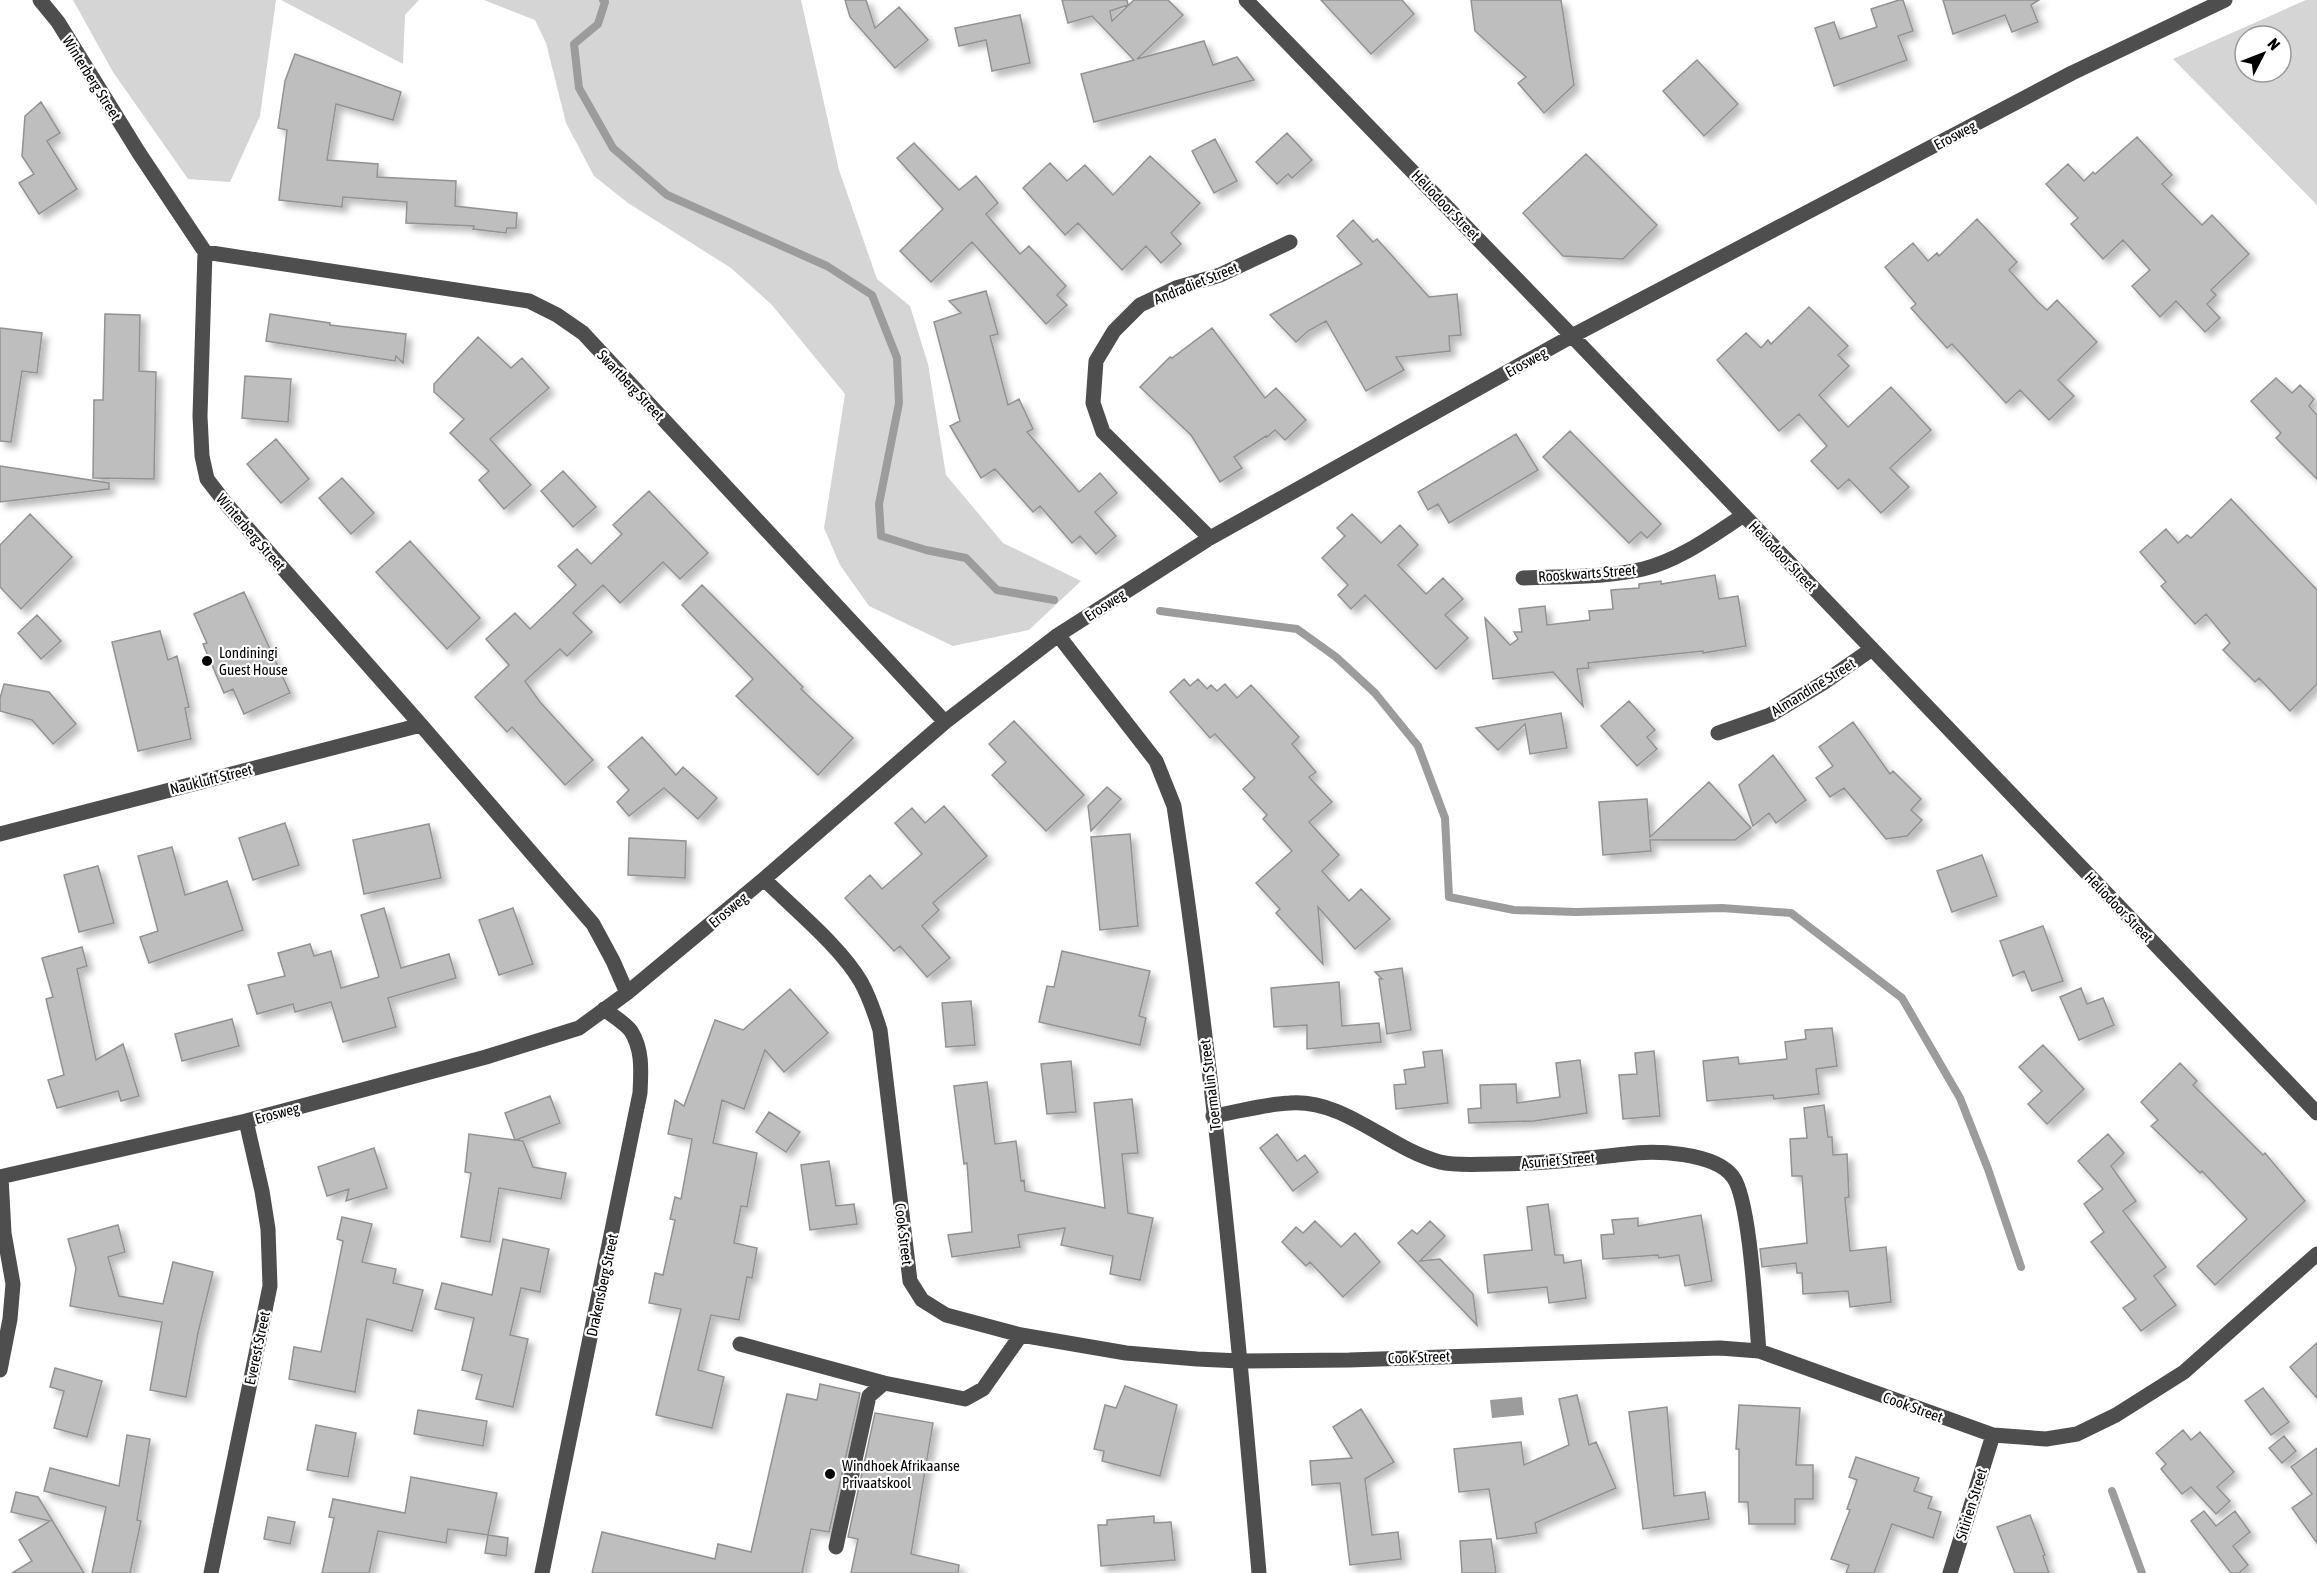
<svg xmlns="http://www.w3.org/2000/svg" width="2317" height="1573" viewBox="0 0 2317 1573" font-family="'Asap Condensed',sans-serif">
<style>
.green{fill:#d5d5d5;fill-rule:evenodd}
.water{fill:#9c9c9c}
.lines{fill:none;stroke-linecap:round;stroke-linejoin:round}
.stream{stroke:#9c9c9c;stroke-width:8}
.building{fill:#bebebe;stroke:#929292;stroke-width:1.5;filter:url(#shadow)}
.minor{stroke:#4e4e4e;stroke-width:15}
.poi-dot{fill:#000;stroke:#fff;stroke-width:2}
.labels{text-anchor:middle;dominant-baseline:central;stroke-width:4.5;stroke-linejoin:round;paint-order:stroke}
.street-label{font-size:15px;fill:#000;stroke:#fff}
.poi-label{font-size:15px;fill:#000;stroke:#fff;text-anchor:start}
</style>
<defs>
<filter id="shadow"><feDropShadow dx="5.5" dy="5.5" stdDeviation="3" flood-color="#0004"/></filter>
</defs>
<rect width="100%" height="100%" fill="#fff"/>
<path class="green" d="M73 0H276L260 116 230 182 188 179 113 72Z
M281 0H419L405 15 403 64Z
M484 0H801L839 170 877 279 910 306 928 364 946 475 1003 543 1081 581 1029 630 953 646 869 606 840 565 824 528 845 394 772 305 731 268 628 203 594 176 566 123 546 43 535 20Z
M2306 0H2317V205L2173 59ZM2245 36H2281V72H2245Z"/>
<path class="water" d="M1522 1397 1524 1415 1492 1418 1490 1400Z"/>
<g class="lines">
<path class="stream" d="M603 0 605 2 598 24 574 44 579 88 613 148 667 195 827 266 872 295 897 358 899 403 879 504 881 536 926 550 966 558 997 590 1054 600
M1160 611 1297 629 1336 657 1375 693 1418 746 1445 818 1449 897 1514 910 1576 912 1722 908 1791 913 1902 998 1960 1098 1988 1169 2021 1267
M2112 1491 2142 1573"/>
</g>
<path class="building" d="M845 0H866L875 28 899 7 928 40 895 68 850 17Z
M1062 0H1127L1128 5 1110 11 1112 21 1134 0H1168L1183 15 1137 59 1204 41 1213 65 1237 57 1254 80 1094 122 1081 74 1134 60 1092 16 1068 23Z
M1321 0H1402L1414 14 1371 54Z
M1471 0H1561L1574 85 1544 113 1518 83 1526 77 1475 31Z
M1899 0H1903L1913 31 1898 36 1907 60 1834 86 1815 28 1834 22 1840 39 1877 27 1871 9Z
M1943 0H2039L2031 5 2038 22 2012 32 2005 15 1953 34Z
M1020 15 1030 63 992 71 986 40 959 46 955 28Z
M295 54 401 92 393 120 336 104 327 160 378 164 377 177 456 181 455 206 517 213 516 228H507L506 233 473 229 474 226 406 223 407 202 343 197 342 207 279 200 287 130 278 128 285 81Z
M1697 60 1738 104 1704 136 1663 91Z
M41 102 60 133 47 141 77 189 39 214 19 183 34 174 22 156 25 116Z
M1287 133 1312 160 1292 178 1288 174 1277 184 1256 162Z
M2137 137 2172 175 2162 184 2193 216 2202 225 2212 215 2249 254 2211 290 2216 295 2207 304 2220 318 2205 332 2176 301 2160 317 2132 286 2150 270 2123 240 2103 259 2071 224 2078 218 2046 184 2068 164 2084 181 2093 172 2095 174Z
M1215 139 1237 181 1214 193 1192 151Z
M914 143 959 190 976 176 998 203 986 214 1020 254 1029 246 1066 286 1057 295 1067 305 1046 324 972 242 931 282 900 251 943 209 897 158Z
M1586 154 1657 225 1623 259 1563 256 1523 213Z
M1150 156 1200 203 1171 233 1181 244 1161 263 1146 246 1122 270 1078 223 1065 235 1023 188 1050 163 1067 181 1085 165 1113 195Z
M1977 219 2017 262 2009 270 2038 302 2047 310 2057 300 2097 342 2058 380 2074 396 2049 420 2020 390 2006 403 1952 344 1947 348 1911 308 1916 304 1885 267 1913 243 1928 261 1937 253 1939 256Z
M1353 220 1373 242 1377 239 1429 297 1457 294 1461 335 1449 336 1450 351 1396 357 1404 370 1366 391 1326 321 1308 331 1296 342 1270 315 1362 264 1337 236Z
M986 291 998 334 990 336 1008 405 1019 399 1033 429 1027 432 1079 492 1100 473 1117 493 1095 512 1116 536 1096 554 1080 536 1072 543 1040 506 1033 512 995 469 981 478 950 426 960 421 934 322 961 313 949 301Z
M1809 307 1848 346 1838 355 1849 366 1819 395 1848 427 1891 387 1931 430 1890 468 1909 487 1881 513 1849 479 1838 489 1811 461 1827 446 1799 414 1779 431 1717 360 1746 333 1761 348 1768 340 1771 344Z
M105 314 140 315 139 371 156 372 154 479 93 478 94 400H103Z
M270 314 330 323V325L406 334 403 363 396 356 395 361 266 341Z
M0 328 42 333 37 373 22 371 11 442 0 441Z
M1212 328 1265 398 1276 388 1306 420 1285 440 1275 430 1267 437 1266 436 1234 457 1242 468 1220 482 1191 435 1140 387 1170 357 1172 358Z
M478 337 511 368 522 358 549 388 490 439 531 485 504 509 479 480 489 471 450 433 464 419 434 392V384Z
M245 376 291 379 288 422 242 418Z
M2276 378 2292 393 2300 385 2314 399 2309 406 2317 415V479L2276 438 2281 433 2251 401Z
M1570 431 1661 524 1647 538 1641 532 1629 543 1543 457Z
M1516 434 1538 470 1449 523 1438 504 1428 510 1418 492Z
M276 439 309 479 281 503 247 464Z
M0 466 109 483V489L0 502Z
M563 471 596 507 573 527 541 491Z
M342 478 374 513 351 534 319 498Z
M649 491 708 553 680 579 663 562 620 603 603 585 573 613 592 632 567 656 560 649 525 681 540 702 593 760 565 785 512 727 507 732 475 697 509 665 486 639 515 613 530 629 576 585 558 566 577 549 591 564 622 534 613 525Z
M2231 499 2317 590V684L2290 711 2259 678 2255 682 2223 650 2230 643 2206 614 2195 624 2161 586 2166 582 2140 552 2166 529 2178 543 2187 535 2191 538Z
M30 514 72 557 21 609 0 587V545Z
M1352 514 1381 543 1400 525 1418 545 1398 565 1426 594 1443 578 1463 599 1445 615 1468 638 1436 669 1365 595 1351 609 1338 595 1348 585 1322 558 1345 536 1337 528Z
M410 541 480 618 447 649 376 572Z
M1715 575 1719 599 1738 596 1746 646 1703 653V651L1588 663 1589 668 1577 669 1583 706 1553 672 1493 679 1485 618 1510 645 1518 639 1514 632H1522L1519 609 1545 606 1547 625 1590 620 1589 611 1613 609 1611 590 1639 588V584L1661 581V584Z
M702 585 803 687 801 689 853 738 818 775 736 696 753 679 682 605Z
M244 592 290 693 244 714 233 689 224 693 203 644 207 643 194 614Z
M37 615 61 641 41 659 18 633Z
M160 631 168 660 177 656 189 707 185 708 191 739 138 751 112 642Z
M1184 679 1190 686 1198 679 1207 689 1211 685 1217 691 1225 684 1237 698 1251 685 1299 737 1292 744 1316 772 1309 777 1332 802 1309 822 1339 855 1322 871 1349 901 1361 889 1390 919 1355 949 1318 907 1323 964 1276 913 1280 909 1256 883 1292 851 1263 819 1267 815 1243 789 1255 778 1215 734 1210 738 1170 692Z
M4 684 49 692 76 724 53 744 32 720 0 711V698Z
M1629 701 1655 730 1647 737 1657 749 1637 766 1601 726Z
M1561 713 1567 748 1530 754 1525 724 1498 750 1476 728Z
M1014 721 1084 795 1046 831 992 775 1006 762 989 744Z
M1853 722 1890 774 1893 771 1921 799 1911 810 1922 820 1907 836 1886 839 1844 788 1830 797 1816 778 1833 766 1819 747Z
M642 737 676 775 683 767 717 798 698 819 664 788 629 816 617 802 629 790 608 767Z
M1773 755 1806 800 1776 823 1769 813 1753 826 1739 785Z
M1709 782 1751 828 1735 840H1650L1651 851 1603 855 1599 802 1647 799 1650 837Z
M1107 787 1121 799 1091 831 1088 806Z
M944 806 987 856 933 903 939 910 922 926 950 958 927 977 900 946 894 951 845 898 870 875 882 889 922 854 895 823 912 808 925 823Z
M285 823 299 865 253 880 239 838Z
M429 824 441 878 364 894 353 840Z
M1130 834 1138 926 1100 930 1091 837Z
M629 838 686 841 685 878 628 875Z
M172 847 185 895 227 881 243 930 149 963 140 937 158 931 138 856Z
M1982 855 1997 896 1952 912 1937 871Z
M98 866 114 923 79 932 64 875Z
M384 908 401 968 449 954 456 978 388 998 396 1027 343 1042 331 1002 295 1012 293 1004 257 1014 248 985 285 976 278 953 310 944 314 956 331 951 341 988 379 977 361 915Z
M513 908 533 964 499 975 479 920Z
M2043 926 2063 981 2032 991 2024 971 2013 976 2000 941Z
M82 947 87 966 77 969 96 1060 123 1044 139 1096 121 1101 118 1091 57 1108 48 1080 64 1075 46 999 53 997 42 958Z
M1062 951 1150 971 1139 1016 1146 1018 1140 1045 1039 1022 1047 986 1054 987Z
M1402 968 1411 1030 1387 1034 1379 979H1382L1375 972Z
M1339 982 1342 1026 1379 1023 1381 1042 1307 1049V1025L1274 1027 1271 988Z
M2081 988 2087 1004 2103 998 2114 1025 2079 1040 2060 997Z
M790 989 828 1033 784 1072 765 1050 744 1109 722 1100 713 1143 757 1153 747 1207 741 1206 734 1243 757 1248 752 1278 747 1277 739 1320 711 1315 698 1370 724 1377 712 1428 656 1415 681 1309 649 1303 655 1273 663 1275 675 1220 670 1219 675 1197 681 1199 692 1139 668 1134 675 1100 684 1106 715 1020 743 1030Z
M971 1001 975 1045 946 1047 942 1003Z
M232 1019 239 1046 182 1061 175 1034Z
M1832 1028 1837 1066 1816 1069 1819 1094 1774 1099 1773 1095 1707 1101 1703 1061 1738 1057 1739 1064 1787 1059 1785 1042 1806 1039 1805 1030Z
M2043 1045 2084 1089 2047 1124 2028 1104 2042 1091 2019 1067Z
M1442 1050 1448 1103 1396 1109 1394 1085 1406 1084 1404 1070 1425 1067 1423 1052Z
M1654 1051 1660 1116 1623 1119 1619 1075 1637 1074 1635 1053Z
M1580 1060 1587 1113 1534 1121 1469 1123 1468 1109 1481 1108 1480 1085 1516 1084 1517 1103 1560 1097 1556 1063Z
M1071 1061 1076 1112 1047 1114 1041 1064Z
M2180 1063 2197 1081 2193 1085 2263 1155 2265 1153 2305 1201 2215 1285 2197 1266 2247 1219 2202 1171 2200 1173 2151 1126 2158 1120 2141 1102Z
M987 1082 995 1144 1016 1141 1021 1181 1024 1180 1025 1191 1105 1208 1094 1103 1132 1099 1138 1153 1122 1154 1128 1213 1153 1218 1140 1280 1110 1274 1113 1256 1061 1245 1065 1228 1018 1235 1020 1247 952 1257 948 1235 972 1232 967 1163 964 1164 954 1086Z
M550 1096 560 1123 516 1140 523 1141 533 1167 566 1173 561 1199 499 1188 490 1242 461 1237 471 1173 465 1172 469 1134 515 1140 505 1113Z
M1824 1105 1828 1137H1832L1833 1155 1847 1154 1849 1197 1845 1198 1850 1251 1886 1247 1891 1302 1850 1307 1848 1291 1803 1294 1802 1273H1797L1796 1263 1762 1267 1760 1249 1807 1243 1802 1176H1792L1790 1139 1807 1138 1804 1108Z
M769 1112 800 1132 786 1152 756 1132Z
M1277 1134 1297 1161 1305 1155 1318 1172 1293 1191 1260 1148Z
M2108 1134 2124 1153 2111 1166 2136 1201 2123 1211 2166 1267 2154 1276 2176 1305 2141 1331 2123 1308 2136 1299 2091 1242 2104 1232 2084 1204 2103 1189 2078 1161Z
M374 1148 387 1188 346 1201 349 1189 327 1196 318 1167Z
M829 1161 836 1206 854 1204 857 1224 810 1230 801 1165Z
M1548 1204 1555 1255H1563L1564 1263 1581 1260 1586 1298 1549 1303 1547 1287 1488 1293 1484 1255 1532 1250 1527 1207Z
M1701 1215 1712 1281 1685 1286 1679 1255 1659 1258 1658 1255 1603 1259 1601 1235 1614 1234 1612 1220 1638 1218V1226Z
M342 1217 372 1224 362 1262 396 1269 393 1283 423 1290 412 1331 367 1319 355 1392 289 1379 294 1347 321 1352 343 1241 337 1239Z
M1315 1221 1341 1247 1355 1233 1380 1262 1343 1297 1310 1262 1306 1266 1282 1242 1296 1227 1303 1233Z
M1430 1221 1445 1236 1420 1261 1440 1259 1473 1294 1477 1325 1398 1243 1412 1230 1417 1234Z
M118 1225 125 1252 108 1257 119 1296 163 1304 173 1262 213 1272 198 1333 186 1397 150 1390 162 1322 70 1306 76 1268 68 1239Z
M503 1239 549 1249 540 1292 521 1288 510 1335 528 1339 513 1407 476 1399 482 1375 462 1370 474 1318 435 1309 442 1283 492 1295Z
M2317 1343V1398L2290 1367Z
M55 1368 102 1381 87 1437 54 1428 64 1391 50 1387Z
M820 1384 860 1393 829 1532 811 1529 802 1573H592L602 1532 715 1559 718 1544 751 1552 787 1394 817 1400Z
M1125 1386 1177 1405 1160 1476 1102 1461 1104 1451 1094 1449 1105 1405 1116 1408Z
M2263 1388 2289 1422 2271 1435 2245 1401Z
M1577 1395 1589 1445 1596 1442 1616 1488 1535 1523 1537 1533 1497 1539 1489 1489 1459 1492 1454 1449 1521 1442 1524 1465 1569 1445 1559 1399Z
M1739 1405 1800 1408 1796 1465H1813V1499H1795V1524H1749L1748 1502H1739V1449H1736Z
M1667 1407 1674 1496 1705 1492 1709 1519 1643 1529 1629 1412Z
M1361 1409 1394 1462 1365 1479 1372 1535 1398 1532 1401 1559 1350 1565 1340 1483 1312 1485 1310 1461 1352 1458 1333 1427Z
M418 1410 487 1421 483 1446 414 1434Z
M875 1413 933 1423 911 1554 959 1565 958 1573H851L858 1539 848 1537Z
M316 1425 356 1433 348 1477 307 1470Z
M2183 1430 2191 1440 2200 1432 2234 1472 2217 1487 2230 1501 2216 1514 2191 1487 2182 1494 2161 1469 2166 1464 2156 1453Z
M127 1435 150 1439 137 1520 141 1521 130 1573H92L106 1507 44 1491 50 1468 119 1486Z
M2284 1436 2296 1451 2282 1463 2269 1448Z
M2317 1448V1543L2292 1508 2312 1494 2291 1467Z
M1856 1457 1919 1478 1914 1491 1932 1497 1928 1508 1941 1512 1933 1538 1892 1524 1874 1573H1846L1849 1565 1831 1559 1850 1510 1847 1509 1857 1480 1849 1477Z
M411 1477 497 1493 488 1535 448 1529 446 1543 378 1531 369 1573H322L334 1518 329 1517 333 1499 405 1513Z
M16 1492 38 1497 84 1573H12L32 1561 19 1540 50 1521 11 1512Z
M2204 1511 2216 1526 2235 1511 2250 1532 2233 1546 2248 1565 2239 1573H2231L2191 1521Z
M2030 1515 2045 1555 2043 1556 2049 1573H2015L1997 1527Z
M1154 1516V1523L1171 1522 1175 1560 1101 1566 1098 1525H1107V1520Z
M268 1517 295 1522 290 1544 264 1539Z
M488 1535 508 1538 506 1556 485 1553Z
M1491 1539 1496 1573H1462L1460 1541Z"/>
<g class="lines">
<path class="minor" d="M40 0 58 22 139 153 205 252 200 416 202 456 207 479 227 505 421 725 593 924 613 961 627 993
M1246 0 1572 336 2317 1113
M205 252 529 301 557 315 583 333 945 722
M1210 538 1103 432 1093 403 1096 361 1114 331 1140 305 1176 288 1220 275 1290 242
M1523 578C1562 576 1604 578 1643 569 1680 560 1713 535 1744 515
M1058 635 1156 761 1174 806C1212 1060 1237 1317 1259 1573
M1718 733 1770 715 1823 683 1872 649
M0 834 421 725
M764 879C794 909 841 947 861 982 870 998 875 1014 880 1030L910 1281 922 1300 946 1315 1021 1335 1126 1353 1197 1359 1240 1361 1349 1360 1720 1348 1759 1351 1993 1435 2046 1439 2077 1434 2116 1415 2184 1372 2317 1254
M1213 1116C1238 1112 1264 1104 1290 1103 1345 1099 1389 1149 1440 1162 1457 1166 1477 1164 1495 1164 1539 1164 1582 1159 1626 1154 1654 1150 1715 1152 1733 1177 1750 1199 1756 1318 1759 1351
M0 1177 246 1121 486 1057 579 1028 627 993 764 879 945 722 1058 635 1210 538 1572 336 2072 73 2225 0
M740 1344 884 1383
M0 1370 10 1319 13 1284 4 1233 1 1177
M836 1547 869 1396 884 1383 965 1399 983 1389 1021 1335
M211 1573 270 1286 268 1229 262 1191 246 1121
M542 1573 640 1093C641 1072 643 1050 631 1031 625 1023 613 1016 604 1009
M1950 1573 1993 1435"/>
</g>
<g class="poi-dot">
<circle cx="207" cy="661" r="6"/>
<circle cx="830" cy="1474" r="6"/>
</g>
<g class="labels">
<g class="street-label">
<text transform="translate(92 78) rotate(58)">Winterberg Street</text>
<text transform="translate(1955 135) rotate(-28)">Erosweg</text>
<text transform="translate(1446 205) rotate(46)">Heliodoor Street</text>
<text transform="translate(1196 283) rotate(-22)">Andradiet Street</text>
<text transform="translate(1526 362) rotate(-29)">Erosweg</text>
<text transform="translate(631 385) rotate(47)">Swartberg Street</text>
<text transform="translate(251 532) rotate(49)">Winterberg Street</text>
<text transform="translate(1783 556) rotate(46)">Heliodoor Street</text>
<text transform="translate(1587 573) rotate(-4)">Rooskwarts Street</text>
<text transform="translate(1105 605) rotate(-33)">Erosweg</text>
<text transform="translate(1813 687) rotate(-32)">Almandine Street</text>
<text transform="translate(211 779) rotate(-14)">Naukluft Street</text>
<text transform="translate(2119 907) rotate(46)">Heliodoor Street</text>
<text transform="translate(728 910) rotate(-40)">Erosweg</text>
<text transform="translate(1210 1085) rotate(-97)">Toermalin Street</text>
<text transform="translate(277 1113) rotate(-15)">Erosweg</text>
<text transform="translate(1558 1160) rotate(-5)">Asuriet Street</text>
<text transform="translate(904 1234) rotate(83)">Cook Street</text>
<text transform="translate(602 1285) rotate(-78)">Drakensberg Street</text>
<text transform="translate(257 1348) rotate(-78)">Everest Street</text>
<text transform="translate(1419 1357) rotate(-2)">Cook Street</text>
<text transform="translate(1913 1407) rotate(20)">Cook Street</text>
<text transform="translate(1971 1504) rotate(-73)">Sitirien Street</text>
</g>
<g class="poi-label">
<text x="219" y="652">Londiningi<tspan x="219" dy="17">Guest House</tspan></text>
<text x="842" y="1465">Windhoek Afrikaanse<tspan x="842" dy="17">Privaatskool</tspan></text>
</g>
</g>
<g transform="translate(2263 54) rotate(48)"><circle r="28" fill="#ffffff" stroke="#999999" stroke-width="1.5"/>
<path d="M0-4.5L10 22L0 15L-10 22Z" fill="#000000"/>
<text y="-9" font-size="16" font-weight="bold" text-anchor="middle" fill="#000000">N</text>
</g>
</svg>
